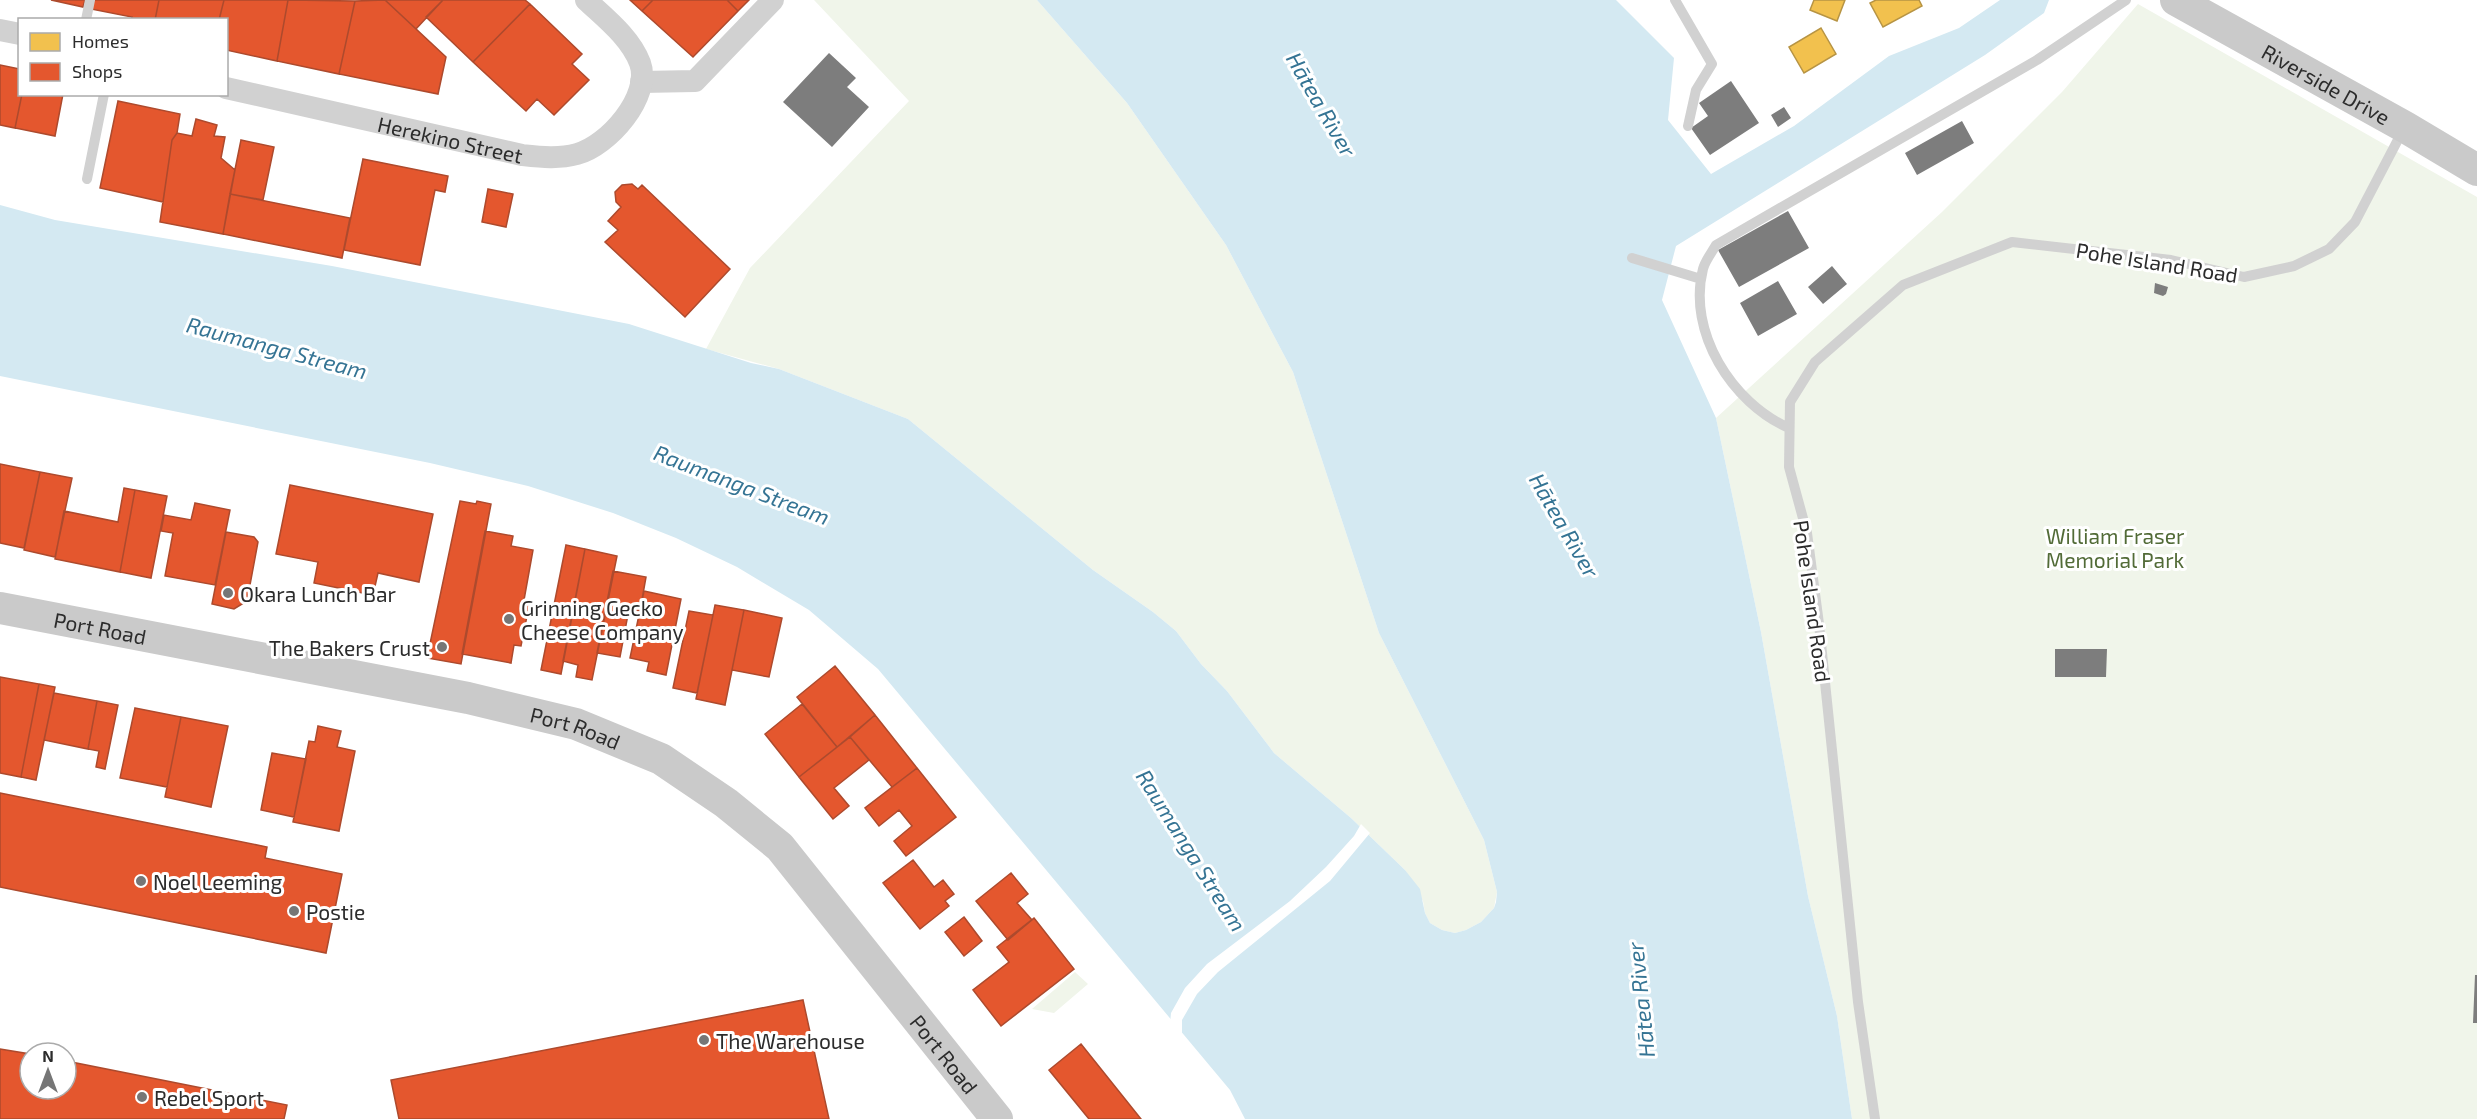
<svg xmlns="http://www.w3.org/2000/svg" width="2477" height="1119" viewBox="0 0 2477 1119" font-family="'Exo 2',sans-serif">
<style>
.green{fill:#f0f5ea}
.water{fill:#d4e9f2}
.pier{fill:#fff}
.homes{fill:#f2c14e;stroke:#b79444;stroke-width:1.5}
.shops{fill:#e4572e;stroke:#ad4a2d;stroke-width:1.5}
.building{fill:#7d7d7d}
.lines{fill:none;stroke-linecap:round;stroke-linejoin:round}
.service{stroke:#d1d1d1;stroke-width:10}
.minor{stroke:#d1d1d1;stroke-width:22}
.secondary{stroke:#cacaca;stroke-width:32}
.poi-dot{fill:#767676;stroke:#fff;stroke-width:2}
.labels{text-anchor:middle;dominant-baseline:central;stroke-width:6;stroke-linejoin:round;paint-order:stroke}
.street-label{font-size:21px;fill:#2c2c2c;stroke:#fff}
.park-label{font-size:21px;fill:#526b37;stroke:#fff}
.poi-label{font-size:21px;fill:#2c2c2c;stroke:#fff;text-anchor:start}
.water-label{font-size:22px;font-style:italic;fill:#357494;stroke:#fff}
</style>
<rect width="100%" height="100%" fill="#fff"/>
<path class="green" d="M814 0H1037L1127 103 1226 245 1293 372 1379 633 1484 840 1497 892 1494 908 1481 922 1466 930 1455 933 1442 930 1430 923 1425 913 1423 901 1405 870 1351 818 1274 753 1227 691 1201 664 1176 631 1153 612 1093 570 908 419 779 369 706 349 750 268 909 101Z
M2138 4 2477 197V1119H1852L1837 1016 1808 896 1761 632 1716 418 1942 212 2062 92Z
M1075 972 1088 984 1054 1013 1032 1009Z"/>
<path class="water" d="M1037 0H1616L1674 58 1668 120 1711 174 1794 126 1889 56 1959 28 2000 0H2049L2044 13 1985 55 1676 246 1662 300 1716 418 1761 632 1808 896 1837 1016 1852 1119H1245L1230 1090 878 669 809 610 737 567 676 538 613 513 528 486 430 463 0 376V205L55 220 332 266 629 324 751 363 779 369 908 419 1093 570 1153 612 1176 631 1201 664 1227 691 1274 753 1351 818 1405 870 1420 889 1425 913 1430 923 1442 930 1455 933 1466 930 1481 922 1494 908 1496 902 1497 892 1484 840 1379 633 1293 372 1226 245 1127 103Z"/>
<path class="pier" d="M1361 824 1370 833 1330 881 1218 972 1197 994 1182 1020V1038L1170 1024 1171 1013 1185 988 1207 964 1290 901 1326 867 1354 836Z"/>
<path class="homes" d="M1814 0H1845L1837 21 1810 10Z
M1876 0H1919L1922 6 1883 27 1870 3Z
M1821 28 1836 54 1804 73 1789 47Z"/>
<path class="shops" d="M51 0H85L83 7Z
M93 0H159L155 20H131L132 17 91 9Z
M159 0H224L219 20H155Z
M224 0H288L277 61 226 50V20H219Z
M288 0 355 1 339 74 277 61Z
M385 0H443L416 29Z
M385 0 446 57 438 94 339 74 355 1Z
M443 0H525L530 4 473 62 426 17Z
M630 0H653L642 11Z
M653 0H727L738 11 693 57 642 11Z
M727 0H749L738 11Z
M530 4 582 54 572 64 589 80 554 115 537 99 526 111 473 62Z
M0 65 20 69V94H22L15 128 0 125Z
M22 94H63L55 136 15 128Z
M118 101 180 114 177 133 172 140 163 202 100 188Z
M196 119 217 125 214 136 225 137 221 158 235 170 223 234 160 222 172 140 177 133 192 136Z
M241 140 274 147 263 200 230 194Z
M363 159 448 176 445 192 435 190 420 265 344 250Z
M632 184 638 189 642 185 730 269 685 317 605 242 618 230 608 221 621 207 616 202 615 192 622 185Z
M488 189 513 194 506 227 482 222Z
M230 194 350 218 342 258 223 234Z
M0 464 40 472 24 548 0 543Z
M40 472 72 478 55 557 24 550Z
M290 485 433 514 419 582 378 573 373 595 314 583 318 562 276 554Z
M124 488 135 490 120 572 55 559 64 511 118 522Z
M135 490 167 496 151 578 120 572Z
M460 501 476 504 477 501 491 504 461 664 427 658Z
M195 503 230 510 215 585 165 576 173 533 161 531 164 515 191 520Z
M485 531 513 536 511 546 533 550 524 600 530 601 521 646 514 645 511 663 462 654Z
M226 532 254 537 258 542 247 601 234 609 212 604Z
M566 545 585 549 561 674 541 670Z
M585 549 617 556 592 680 576 677 578 665 563 661Z
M613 571 646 577 640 611 629 609 620 657 597 653Z
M644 591 681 599 666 675 647 671 649 662 630 658Z
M715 605 744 610 725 705 696 699Z
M744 610 782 618 769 677 732 670Z
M689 611 713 615 697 693 673 688Z
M835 666 875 715 837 747 797 697Z
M0 677 39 684 21 777 0 773Z
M39 684 55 687 36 780 21 777Z
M54 693 97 701 88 749 44 740Z
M97 701 118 705 105 769 96 767 99 751 88 749Z
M802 704 837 747 799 777 765 734Z
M135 708 181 717 167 787 120 778Z
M875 715 917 768 892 787 850 737Z
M181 717 228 726 211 807 165 797Z
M318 726 341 731 337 747 355 751 339 831 293 822 309 741 315 742Z
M850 737 869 760 834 788 849 806 833 819 799 777Z
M272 753 306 759 294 817 261 810Z
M917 768 956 817 906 856 894 841 912 826 899 810 879 826 865 808Z
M0 793 267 847 265 858 342 874 326 953 0 887Z
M913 860 934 887 943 880 954 894 945 901 949 906 920 929 883 883Z
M1011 873 1028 894 1017 903 1032 920 1008 940 976 901Z
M964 917 982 941 964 956 945 932Z
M1034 918 1074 969 1001 1026 973 990 1009 962 997 947Z
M803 1000 829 1119H399L391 1080Z
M1081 1044 1141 1119H1089L1049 1070Z
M0 1049 30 1054V1089H66V1061L287 1105 284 1119H0Z"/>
<path class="building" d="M829 53 856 78 847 87 869 107 832 147 783 102Z
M1731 81 1759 123 1710 155 1691 128 1708 116 1699 103Z
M1784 107 1791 118 1778 127 1771 115Z
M1962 121 1974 143 1917 175 1905 153Z
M1788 211 1809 248 1739 287 1718 250Z
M1832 266 1847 284 1823 304 1808 287Z
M1778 281 1797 314 1758 336 1740 303Z
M2155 283 2168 287 2166 294 2163 296 2154 293Z
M2055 649H2107L2106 677H2055Z
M2475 975H2477V1023H2473Z"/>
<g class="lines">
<path class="service" d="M1675 0 1712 64 1696 90 1688 126
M86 20 90 0
M87 179 104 94
M1632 258 1701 279
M1789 428C1732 403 1687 332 1703 269 1705 261 1712 252 1716 245L2037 60 2126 0
M1875 1119 1858 1002 1819 624 1807 533 1789 467 1790 402 1815 362 1903 285 2012 242 2171 260 2244 277 2294 266 2329 249 2355 222 2403 130"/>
<g class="minor">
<path d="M0 30 20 34"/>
<path d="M641 82 695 81 773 0"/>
<path id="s1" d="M226 88 522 155C541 157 559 159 577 154 608 146 652 96 640 63 630 37 605 18 586 0"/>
</g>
<g class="secondary">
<path id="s2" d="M2176 0 2405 127 2477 170"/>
<path id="s3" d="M0 608 468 698 576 724 661 759 726 803 780 847 997 1119"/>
</g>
</g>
<g class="poi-dot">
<circle cx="228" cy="593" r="6"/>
<circle cx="509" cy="619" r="6"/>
<circle cx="442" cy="647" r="6"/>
<circle cx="141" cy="881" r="6"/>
<circle cx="294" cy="911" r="6"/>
<circle cx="704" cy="1040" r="6"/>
<circle cx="142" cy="1097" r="6"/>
</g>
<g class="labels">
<g class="street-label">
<text stroke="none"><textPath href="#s2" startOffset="172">Riverside Drive</textPath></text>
<text stroke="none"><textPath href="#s1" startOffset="230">Herekino Street</textPath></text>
<text transform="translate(2157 262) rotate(9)">Pohe Island Road</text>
<text transform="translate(1813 601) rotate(82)">Pohe Island Road</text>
<text stroke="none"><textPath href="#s3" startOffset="102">Port Road</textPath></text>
<text stroke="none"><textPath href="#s3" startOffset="588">Port Road</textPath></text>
<text stroke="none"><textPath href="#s3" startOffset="1092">Port Road</textPath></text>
</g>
<g class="park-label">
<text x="2115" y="535">William Fraser<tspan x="2115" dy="24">Memorial Park</tspan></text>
</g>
<g class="poi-label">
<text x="240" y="593">Okara Lunch Bar</text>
<text x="521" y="607">Grinning Gecko<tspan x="521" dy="24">Cheese Company</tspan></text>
<text x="430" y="647" text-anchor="end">The Bakers Crust</text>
<text x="153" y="881">Noel Leeming</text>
<text x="306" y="911">Postie</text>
<text x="716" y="1040">The Warehouse</text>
<text x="154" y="1097">Rebel Sport</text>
</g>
<g class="water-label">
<text transform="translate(1322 104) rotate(60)">Hātea River</text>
<text transform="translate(277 347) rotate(15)">Raumanga Stream</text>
<text transform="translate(742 484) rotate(21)">Raumanga Stream</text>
<text transform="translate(1565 525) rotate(60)">Hātea River</text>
<text transform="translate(1192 850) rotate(58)">Raumanga Stream</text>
<text transform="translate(1640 1000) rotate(-96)">Hātea River</text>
</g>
</g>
<rect x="18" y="18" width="210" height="78" fill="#ffffff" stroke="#ababab" stroke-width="1.5"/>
<rect x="30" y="33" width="30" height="18" fill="#f2c14e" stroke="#ababab" stroke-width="1.5"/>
<text x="72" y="48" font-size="18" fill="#2c2c2c">Homes</text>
<rect x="30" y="63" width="30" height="18" fill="#e4572e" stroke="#ababab" stroke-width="1.5"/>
<text x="72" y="78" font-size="18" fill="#2c2c2c">Shops</text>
<g transform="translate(48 1071)"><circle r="28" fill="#ffffff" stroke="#ababab" stroke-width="1.5"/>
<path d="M0-4.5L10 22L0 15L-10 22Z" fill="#767676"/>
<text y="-9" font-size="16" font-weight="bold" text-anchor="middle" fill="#2c2c2c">N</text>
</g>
</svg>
